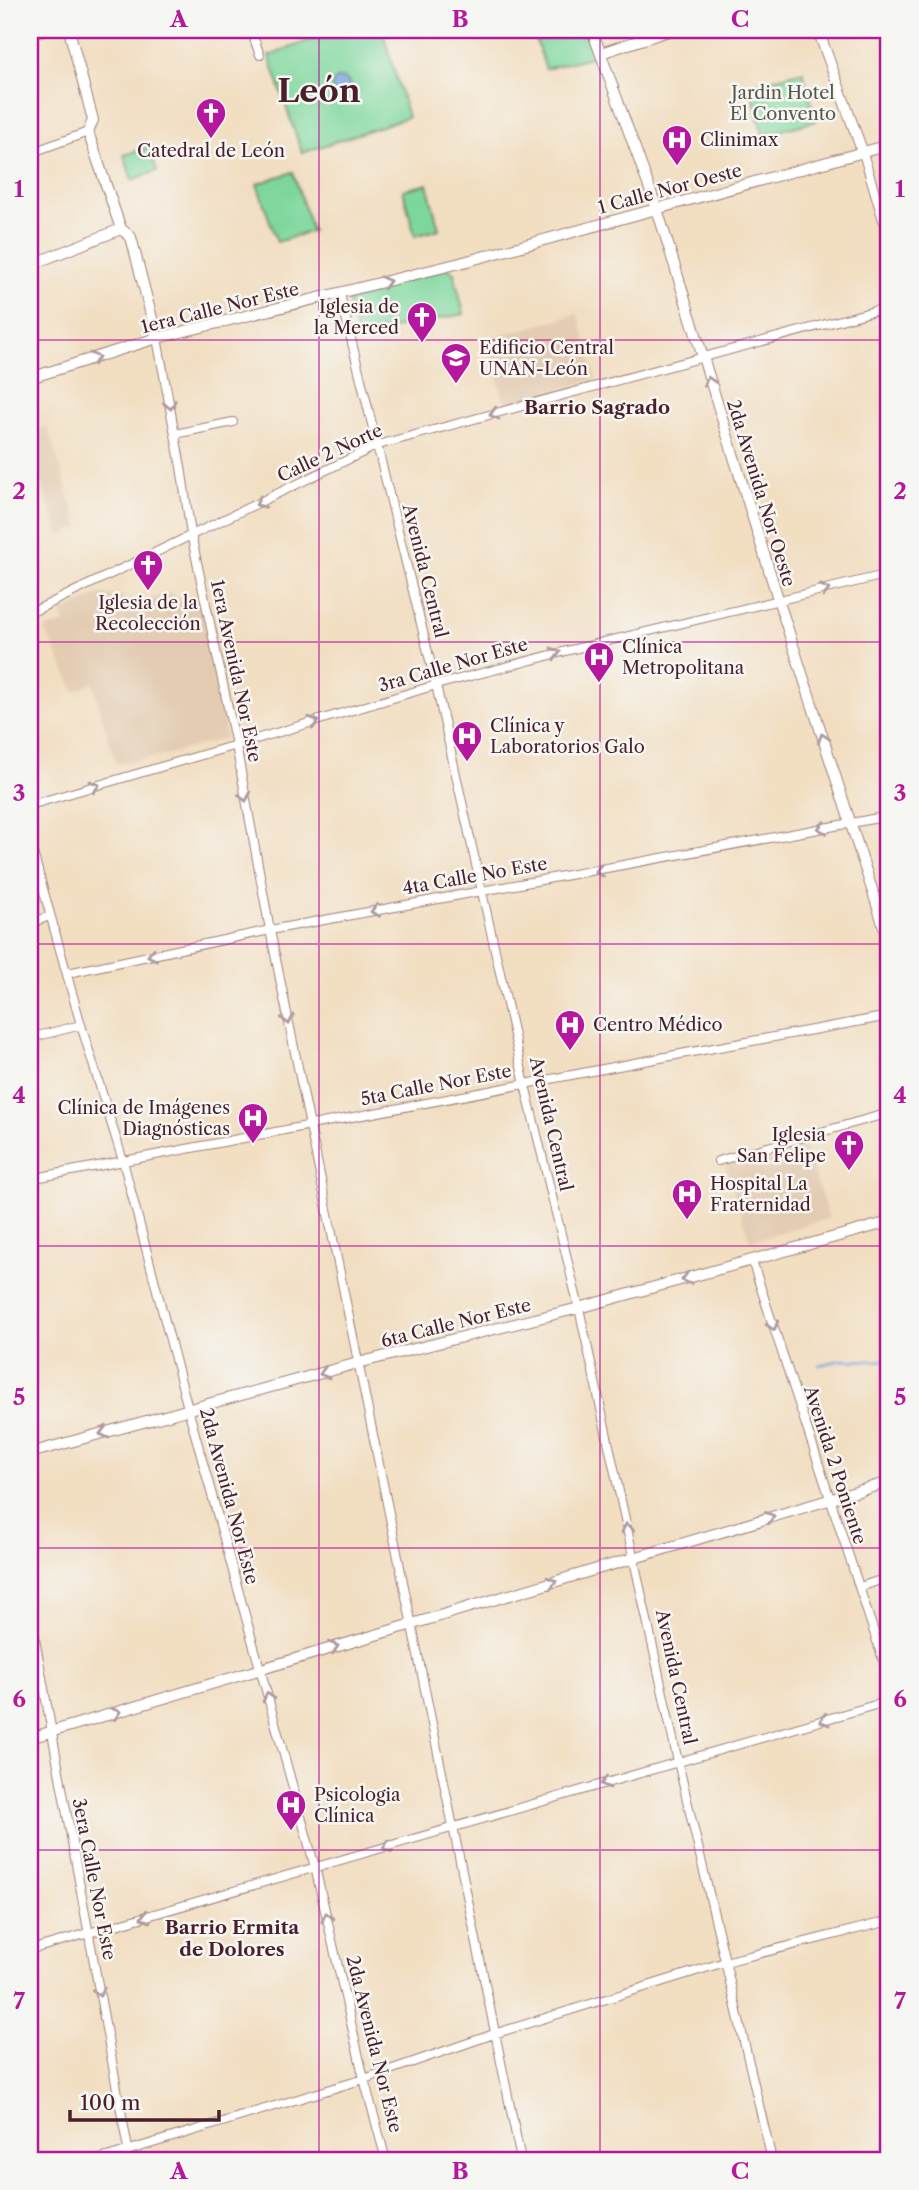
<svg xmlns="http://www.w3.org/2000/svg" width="919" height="2190" viewBox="0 0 919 2190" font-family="'Libre Caslon Text',serif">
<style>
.built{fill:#e3ccb2}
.green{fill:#7dd79c;stroke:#647b64;stroke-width:2}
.water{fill:#72a1db;stroke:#5e6083;stroke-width:2}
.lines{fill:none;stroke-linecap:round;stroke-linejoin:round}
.stream{stroke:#72a1db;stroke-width:2.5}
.minor-casing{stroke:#9e7e76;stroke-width:10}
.tertiary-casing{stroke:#9e7e76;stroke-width:12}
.minor{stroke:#fff;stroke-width:8}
.tertiary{stroke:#fff;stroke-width:10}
.oneway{stroke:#ae9aa0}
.grid{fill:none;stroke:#b5179e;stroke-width:2;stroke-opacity:0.55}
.labels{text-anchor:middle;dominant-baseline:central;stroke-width:5;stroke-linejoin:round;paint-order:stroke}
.park-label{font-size:18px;fill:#59564d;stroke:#f6f6f2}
.poi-label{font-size:18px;fill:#4a1f2b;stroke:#f6f6f2;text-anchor:start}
.street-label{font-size:18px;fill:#4a1f2b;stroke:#f6f6f2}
.neighbourhood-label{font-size:19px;font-weight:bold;fill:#4a1f2b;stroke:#f6f6f2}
.town-label{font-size:32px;font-weight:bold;fill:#4a1f2b;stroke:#f6f6f2}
.neatline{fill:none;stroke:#b5179e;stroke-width:2.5}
.grid-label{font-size:23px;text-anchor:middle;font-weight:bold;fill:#b5179e}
</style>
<rect width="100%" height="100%" fill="#f6f6f2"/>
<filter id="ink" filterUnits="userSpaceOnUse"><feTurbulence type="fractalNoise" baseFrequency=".0143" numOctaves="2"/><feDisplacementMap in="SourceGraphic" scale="14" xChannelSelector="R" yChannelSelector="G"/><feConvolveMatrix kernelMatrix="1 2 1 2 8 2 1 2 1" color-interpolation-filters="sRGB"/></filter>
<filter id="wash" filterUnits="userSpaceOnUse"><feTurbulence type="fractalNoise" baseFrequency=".00686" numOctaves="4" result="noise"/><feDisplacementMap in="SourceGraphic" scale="28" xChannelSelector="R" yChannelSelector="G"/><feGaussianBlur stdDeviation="1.57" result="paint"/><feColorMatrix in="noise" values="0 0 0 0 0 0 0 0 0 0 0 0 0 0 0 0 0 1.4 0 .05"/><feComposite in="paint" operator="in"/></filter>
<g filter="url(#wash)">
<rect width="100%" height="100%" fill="#f2dec1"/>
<path class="built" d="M578 314 596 379 505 404 487 339Z
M47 426 79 527 60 537 30 450 37 445 33 429Z
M171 593 177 599 201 600 226 738 165 755 117 764 109 742 93 682 75 692 45 629 65 623 61 612 101 594 122 596 127 605Z
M803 1141 829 1218 750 1241 725 1163Z"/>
<path class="green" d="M336 30H382L408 117 302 153 269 56Z
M532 30H586L597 49 593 56 546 69Z
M803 71 816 121 763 135 750 85Z
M149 147 157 171 132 180 124 155Z
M293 172 312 231 277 242 257 184Z
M427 184 439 229 415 236 403 190Z
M444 269H449L454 273 464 314 357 335 348 301 352 296Z"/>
<path class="water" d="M332 87a9 9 0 1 1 18 0a9 9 0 1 1-18 0Z"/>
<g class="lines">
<path class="stream" d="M819 1365 842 1360 878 1361 889 1359"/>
</g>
</g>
<g filter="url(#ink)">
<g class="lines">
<g class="minor-casing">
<path id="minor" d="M251 30 260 55
M30 36 46 30
M30 153 88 132
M863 153 889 240
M340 294 436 685 525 1085 579 1308 678 1762 772 2160
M157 338 181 467 191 534 236 745 270 930 521 2160
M175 434 233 422
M30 613 378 445 889 307
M30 805 236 745 436 685 570 650 889 574
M30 842 81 1025 123 1161 190 1416 315 1867 364 2079 386 2160
M30 923 50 916
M68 973 270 930 889 816
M30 1038 81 1025
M718 1161 889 1113
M30 1179 681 1054 889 1016
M752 1261 889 1678
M860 1587 889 1577
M30 1612 130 2160
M30 1950 889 1701
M97 2160 364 2079 494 2034 725 1962 889 1921"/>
</g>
<g class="tertiary-casing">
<path id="tertiary" d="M69 30 93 120 88 132 121 229
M592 30 657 209 779 602 889 942
M818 30 863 153
M601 53 671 30
M121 229 131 237 157 338
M30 265 121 229
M30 378 157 338 460 263 889 145
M30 1453 358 1363 579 1308 889 1222
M30 1738 889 1482"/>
</g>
<use href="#minor" class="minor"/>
<use href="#tertiary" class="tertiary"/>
</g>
<defs><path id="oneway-chevron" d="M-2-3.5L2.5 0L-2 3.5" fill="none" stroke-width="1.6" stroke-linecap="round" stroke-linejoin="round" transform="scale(1.75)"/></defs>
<g class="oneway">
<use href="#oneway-chevron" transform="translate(386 282) rotate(-15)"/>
<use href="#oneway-chevron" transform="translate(95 358) rotate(-18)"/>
<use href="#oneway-chevron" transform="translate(709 381) rotate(-107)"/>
<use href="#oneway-chevron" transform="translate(170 405) rotate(79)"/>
<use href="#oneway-chevron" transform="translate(494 414) rotate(165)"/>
<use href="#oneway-chevron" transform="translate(260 503) rotate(155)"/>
<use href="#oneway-chevron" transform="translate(825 590) rotate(-14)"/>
<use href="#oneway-chevron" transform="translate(556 653) rotate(-15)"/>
<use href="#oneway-chevron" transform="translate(314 722) rotate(-17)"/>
<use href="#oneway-chevron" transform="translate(823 738) rotate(-108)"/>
<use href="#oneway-chevron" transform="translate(95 786) rotate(-16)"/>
<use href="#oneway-chevron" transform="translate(245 797) rotate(80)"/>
<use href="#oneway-chevron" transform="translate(822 828) rotate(169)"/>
<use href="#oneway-chevron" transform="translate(599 871) rotate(170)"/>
<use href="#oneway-chevron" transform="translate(375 911) rotate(169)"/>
<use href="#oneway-chevron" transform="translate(152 955) rotate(168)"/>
<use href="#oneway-chevron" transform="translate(288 1020) rotate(78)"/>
<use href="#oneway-chevron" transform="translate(686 1279) rotate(165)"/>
<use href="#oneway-chevron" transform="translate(773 1326) rotate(72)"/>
<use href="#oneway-chevron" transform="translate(324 1373) rotate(164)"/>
<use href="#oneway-chevron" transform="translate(104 1433) rotate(165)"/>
<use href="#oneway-chevron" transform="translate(770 1517) rotate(-17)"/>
<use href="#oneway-chevron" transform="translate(627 1528) rotate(-102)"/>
<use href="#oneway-chevron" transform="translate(552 1582) rotate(-17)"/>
<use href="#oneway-chevron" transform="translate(334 1647) rotate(-17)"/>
<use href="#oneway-chevron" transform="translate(268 1697) rotate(-106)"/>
<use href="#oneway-chevron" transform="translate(116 1713) rotate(-17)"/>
<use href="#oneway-chevron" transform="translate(824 1720) rotate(164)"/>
<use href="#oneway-chevron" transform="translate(605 1783) rotate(164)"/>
<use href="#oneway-chevron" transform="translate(387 1847) rotate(164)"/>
<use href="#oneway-chevron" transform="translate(145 1917) rotate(164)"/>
<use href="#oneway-chevron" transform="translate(327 1917) rotate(-103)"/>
<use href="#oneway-chevron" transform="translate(99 1992) rotate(80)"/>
</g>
</g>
<path class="grid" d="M319 30V2160M600 30V2160M30 340H889M30 642H889M30 944H889M30 1246H889M30 1548H889M30 1850H889"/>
<defs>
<g id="church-pin" transform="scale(1.575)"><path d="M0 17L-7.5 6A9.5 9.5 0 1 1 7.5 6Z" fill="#b5179e" stroke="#f6f6f2"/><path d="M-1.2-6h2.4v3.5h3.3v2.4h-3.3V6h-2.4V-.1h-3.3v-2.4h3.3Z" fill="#fff"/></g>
<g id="hospital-pin" transform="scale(1.575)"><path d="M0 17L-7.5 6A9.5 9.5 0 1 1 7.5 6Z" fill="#b5179e" stroke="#f6f6f2"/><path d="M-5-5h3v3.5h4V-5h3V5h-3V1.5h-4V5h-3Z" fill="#fff"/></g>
<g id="university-pin" transform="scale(1.575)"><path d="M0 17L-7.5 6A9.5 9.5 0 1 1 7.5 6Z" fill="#b5179e" stroke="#f6f6f2"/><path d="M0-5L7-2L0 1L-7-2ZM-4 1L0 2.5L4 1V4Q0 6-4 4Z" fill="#fff"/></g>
</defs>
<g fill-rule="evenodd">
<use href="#church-pin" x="211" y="113"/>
<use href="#hospital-pin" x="677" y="140"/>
<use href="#church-pin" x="422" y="317"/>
<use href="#university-pin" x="456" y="358"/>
<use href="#church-pin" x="148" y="565"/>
<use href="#hospital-pin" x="599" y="657"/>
<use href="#hospital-pin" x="467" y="736"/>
<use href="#hospital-pin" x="570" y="1025"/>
<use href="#hospital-pin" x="253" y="1118"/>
<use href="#church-pin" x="849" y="1145"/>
<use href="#hospital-pin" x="687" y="1194"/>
<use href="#hospital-pin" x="291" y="1805"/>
</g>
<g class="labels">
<g class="park-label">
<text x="783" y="93">Jardin Hotel<tspan x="783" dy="21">El Convento</tspan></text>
</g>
<g class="poi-label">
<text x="700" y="140">Clinimax</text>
<text x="211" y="151" text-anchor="middle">Catedral de León</text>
<text x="399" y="307" text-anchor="end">Iglesia de<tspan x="399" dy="21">la Merced</tspan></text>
<text x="479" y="348">Edificio Central<tspan x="479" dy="21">UNAN-León</tspan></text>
<text x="148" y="603" text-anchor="middle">Iglesia de la<tspan x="148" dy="21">Recolección</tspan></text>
<text x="622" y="647">Clínica<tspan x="622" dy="21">Metropolitana</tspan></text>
<text x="490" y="726">Clínica y<tspan x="490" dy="21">Laboratorios Galo</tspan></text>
<text x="593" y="1025">Centro Médico</text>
<text x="230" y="1108" text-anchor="end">Clínica de Imágenes<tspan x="230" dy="21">Diagnósticas</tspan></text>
<text x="826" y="1135" text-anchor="end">Iglesia<tspan x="826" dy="21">San Felipe</tspan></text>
<text x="710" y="1184">Hospital La<tspan x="710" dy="21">Fraternidad</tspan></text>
<text x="314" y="1795">Psicologia<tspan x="314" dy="21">Clínica</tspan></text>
</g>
<g class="street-label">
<text transform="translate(670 189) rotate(-15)">1 Calle Nor Oeste</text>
<text transform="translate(220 308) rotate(-14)">1era Calle Nor Este</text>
<text transform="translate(330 453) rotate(-25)">Calle 2 Norte</text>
<text transform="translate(761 493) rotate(73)">2da Avenida Nor Oeste</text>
<text transform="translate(425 571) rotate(76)">Avenida Central</text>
<text transform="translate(453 665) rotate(-16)">3ra Calle Nor Este</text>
<text transform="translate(236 671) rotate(78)">1era Avenida Nor Este</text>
<text transform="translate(475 876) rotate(-10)">4ta Calle No Este</text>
<text transform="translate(436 1085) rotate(-11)">5ta Calle Nor Este</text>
<text transform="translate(551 1124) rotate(77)">Avenida Central</text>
<text transform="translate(456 1323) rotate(-14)">6ta Calle Nor Este</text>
<text transform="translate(835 1465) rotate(72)">Avenida 2 Poniente</text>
<text transform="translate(229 1496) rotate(75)">2da Avenida Nor Este</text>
<text transform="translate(676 1677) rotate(78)">Avenida Central</text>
<text transform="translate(94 1879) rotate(79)">3era Calle Nor Este</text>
<text transform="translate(374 2044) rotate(76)">2da Avenida Nor Este</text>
</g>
<g class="neighbourhood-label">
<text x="597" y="407">Barrio Sagrado</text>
<text x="232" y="1927">Barrio Ermita<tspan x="232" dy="22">de Dolores</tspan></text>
</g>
<g class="town-label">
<text x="319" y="90">León</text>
</g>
</g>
<rect width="919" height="2190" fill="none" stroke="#f6f6f2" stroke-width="77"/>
<path d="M70 2110v10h149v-10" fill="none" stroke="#4a1f2b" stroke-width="3.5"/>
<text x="80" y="2110" font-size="21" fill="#4a1f2b" stroke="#f6f6f2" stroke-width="5" paint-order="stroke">100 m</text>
<rect x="38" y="38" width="842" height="2114" class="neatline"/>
<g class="grid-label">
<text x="179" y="27">A</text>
<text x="460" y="27">B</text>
<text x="740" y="27">C</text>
<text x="19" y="197">1</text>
<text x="900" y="197">1</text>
<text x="19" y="499">2</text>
<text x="900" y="499">2</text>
<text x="19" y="801">3</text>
<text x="900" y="801">3</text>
<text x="19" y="1103">4</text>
<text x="900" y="1103">4</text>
<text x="19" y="1405">5</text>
<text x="900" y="1405">5</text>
<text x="19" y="1707">6</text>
<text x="900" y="1707">6</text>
<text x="19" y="2009">7</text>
<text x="900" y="2009">7</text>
<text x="179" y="2179">A</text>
<text x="460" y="2179">B</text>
<text x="740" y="2179">C</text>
</g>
</svg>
